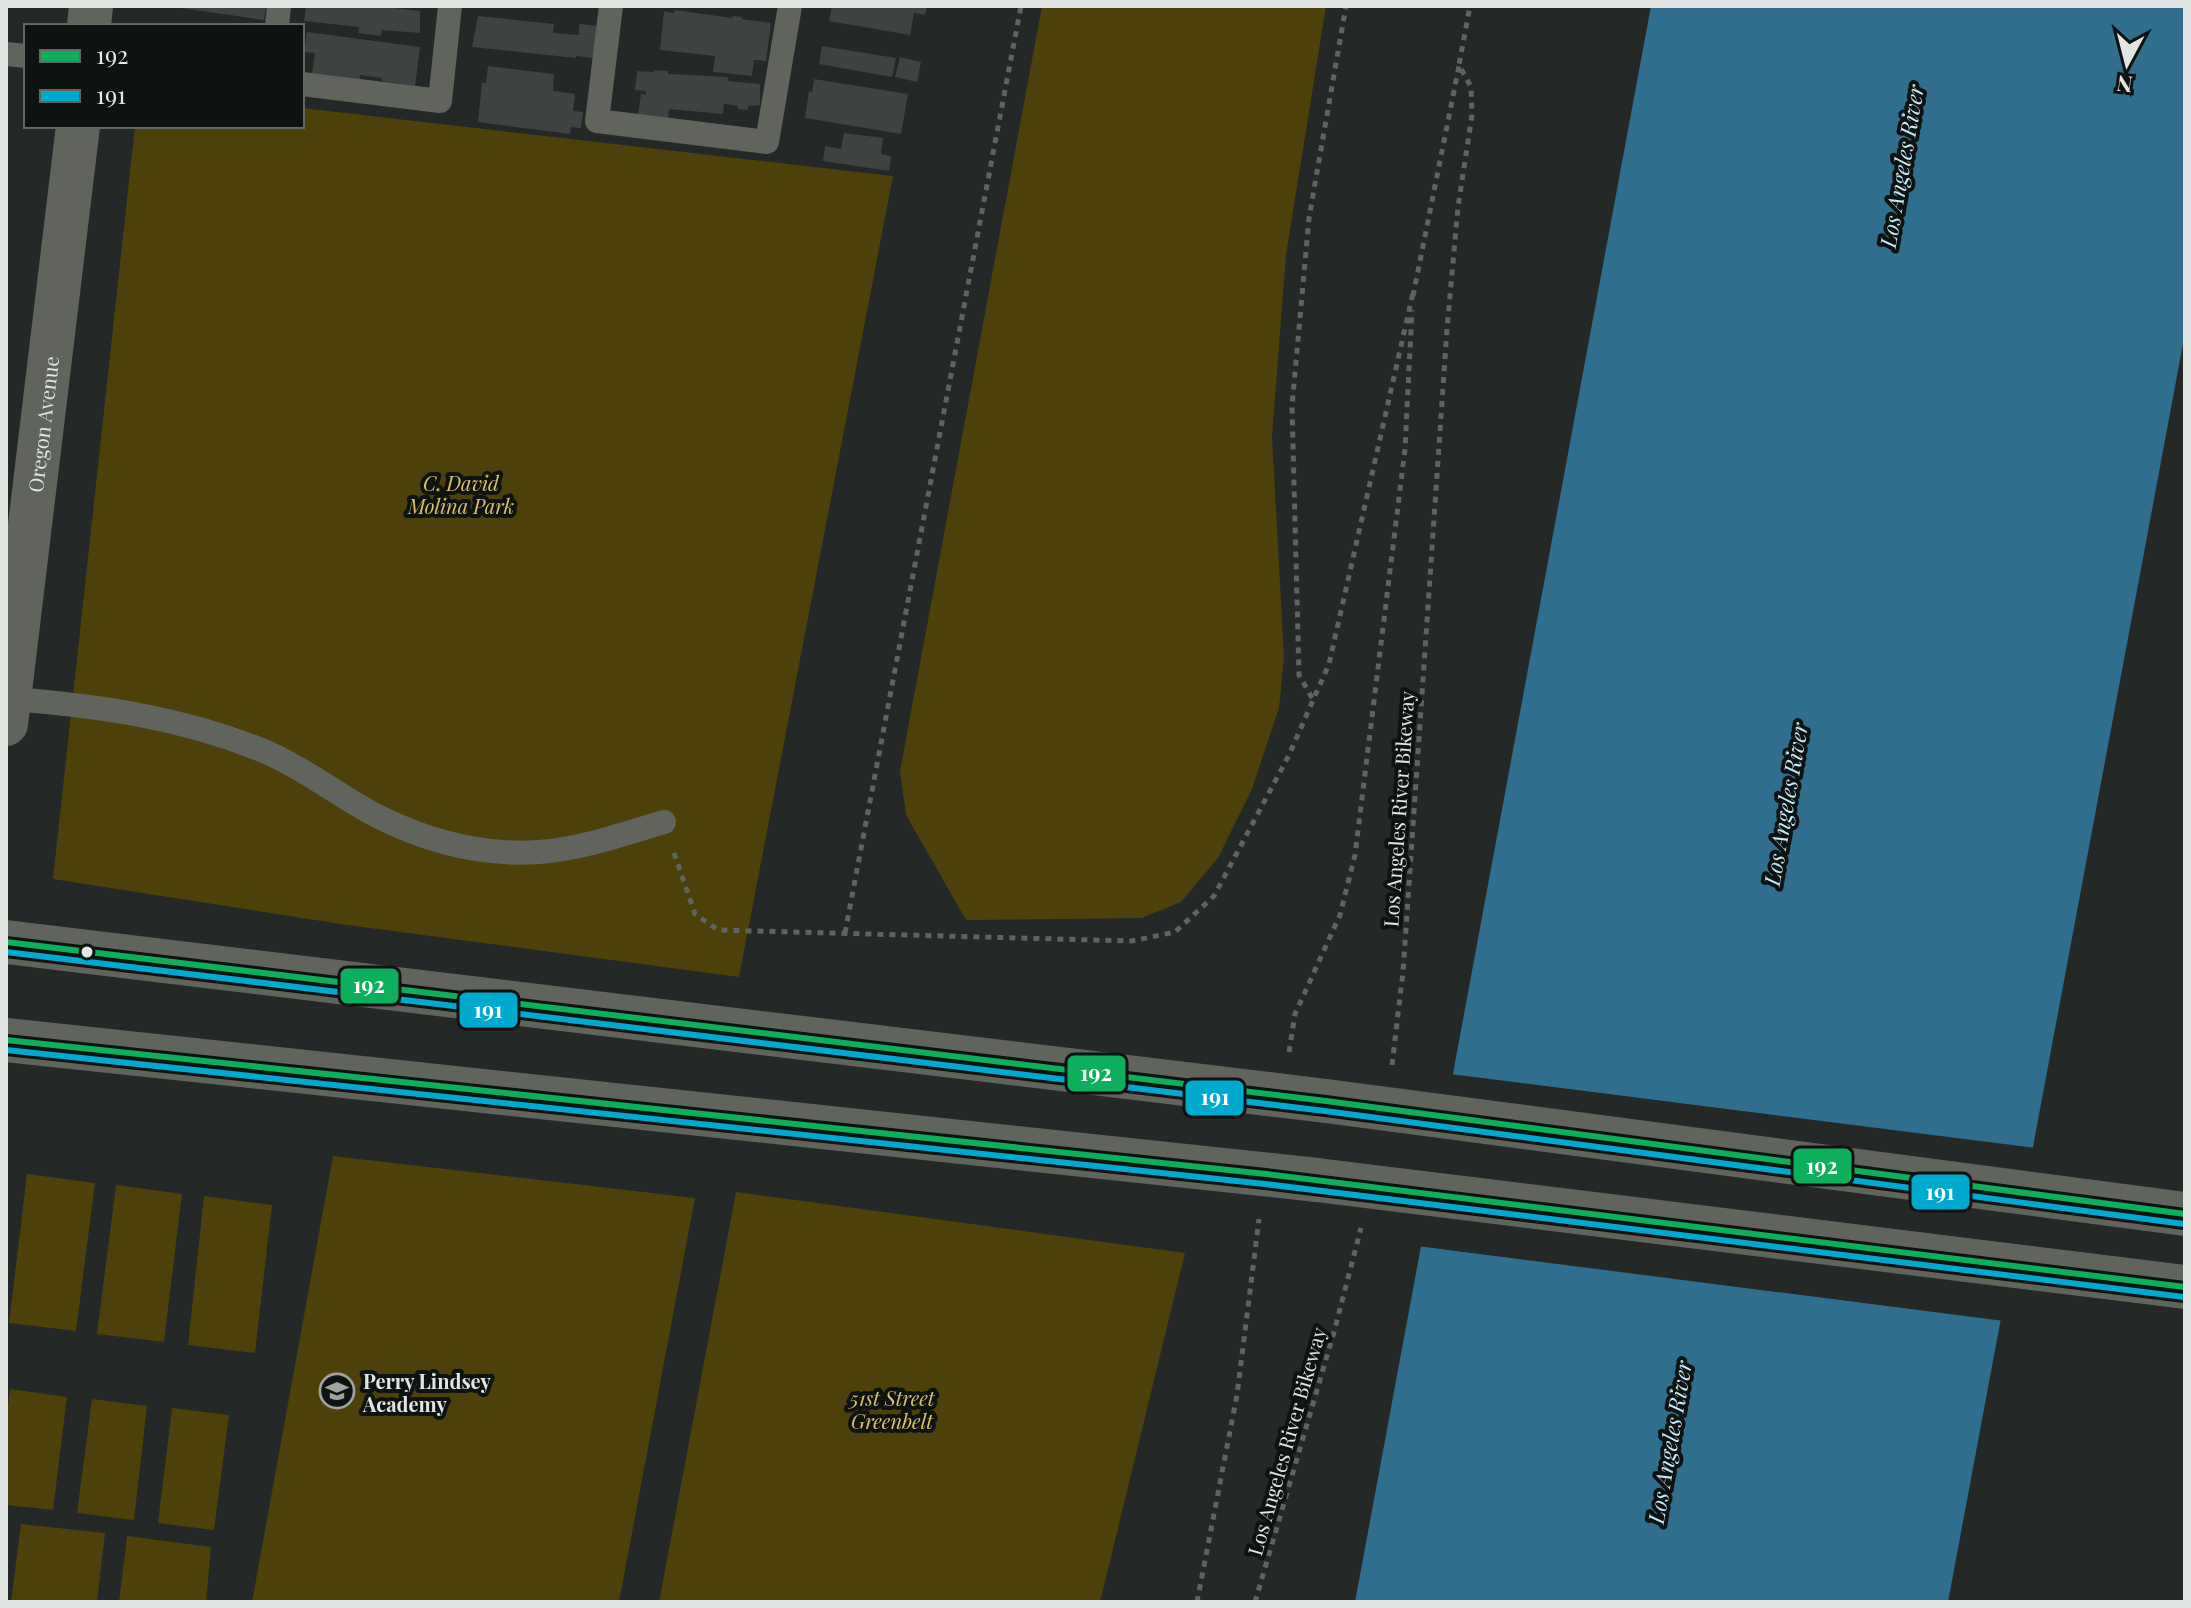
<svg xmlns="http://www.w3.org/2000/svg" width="2191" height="1608" viewBox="0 0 2191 1608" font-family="'Playfair Display',serif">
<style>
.green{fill:#4d400a}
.water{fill:#2f6f8d}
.pier{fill:#242826}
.building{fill:#3e4241}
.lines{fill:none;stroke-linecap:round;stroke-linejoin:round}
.path{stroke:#60645f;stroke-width:5;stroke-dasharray:6 6;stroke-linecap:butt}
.service{stroke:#60645c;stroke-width:24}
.minor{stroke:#60645c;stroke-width:44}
.primary{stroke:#60645c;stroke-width:44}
.primary-bridge{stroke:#60645c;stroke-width:44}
.bus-1-casing{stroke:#0e1210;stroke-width:12}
.bus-2-casing{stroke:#0e1210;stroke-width:12}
.bus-1{stroke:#0daf5c;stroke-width:6}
.bus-2{stroke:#00a9ce;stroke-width:6}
.bus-dot{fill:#e1e6e3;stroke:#0e1210;stroke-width:3}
.labels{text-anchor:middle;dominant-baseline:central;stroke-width:8;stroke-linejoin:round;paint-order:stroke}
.street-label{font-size:20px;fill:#e1e6e3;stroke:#0e1210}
.park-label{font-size:20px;font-style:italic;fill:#dbc266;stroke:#0e1210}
.poi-label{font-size:20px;font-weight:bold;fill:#e1e6e3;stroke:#0e1210;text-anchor:start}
.water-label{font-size:22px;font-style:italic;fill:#c5e9fd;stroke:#0e1210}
.line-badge{stroke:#0e1210;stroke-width:3}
.badge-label{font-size:22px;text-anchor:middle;font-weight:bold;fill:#fff}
</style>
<rect width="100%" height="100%" fill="#242826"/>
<path class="green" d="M1042 6H1326L1286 255 1272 436 1284 657 1279 708 1252 789 1218 858 1181 902 1142 918 966 920 906 815 900 771Z
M302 108 893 176 739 977 347 925 53 879 135 126H302Z
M333 1156 695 1198 619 1602H252Z
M27 1174 95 1183 76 1331 9 1323Z
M116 1185 182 1194 164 1342 97 1334Z
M736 1192 1185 1253 1100 1602H659Z
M204 1196 272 1205 255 1353 188 1345Z
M10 1389 67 1397 53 1510 6 1505V1423Z
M92 1399 147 1406 134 1520 77 1513Z
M172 1408 229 1415 214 1530 158 1523Z
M21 1524 105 1533 97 1602H11Z
M127 1536 211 1547 206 1602H119Z"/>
<path class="water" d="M1651 6H2185V333L1948 1602H1355Z"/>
<path class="pier" d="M1450 1074 2036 1148 2004 1321 1417 1246Z"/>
<path class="building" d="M166 6H266L264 20Z
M306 6H377L420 11V33L382 30 381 36 358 33 359 27 304 21Z
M832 6H927L925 15 914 13 910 35 829 21Z
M675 10 732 18 733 16 742 17V19L771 23 766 61 754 60 752 76 713 72 715 56 660 50 664 11 674 13Z
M478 16 554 24 553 33 579 35V24L600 26 594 58 576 56V58L472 47Z
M307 32 420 47 415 86 382 81V78L360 75V79L312 73 315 53 304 52Z
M822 46 896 58 892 77 819 64Z
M900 57 921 62 917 82 895 77Z
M488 66 554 74 553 91 575 94 573 111 583 112 581 128 571 127 570 134 478 122 482 83H486Z
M654 70 668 71V74L728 77V81L760 84V105L748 106V110L738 109V106L724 104 723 114 669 109 668 121 638 115 641 94 646 95V91L635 90 637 71 654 72Z
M814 79 908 94 901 134 805 118 809 91 812 92Z
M844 133 883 138 881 154 891 156 889 171 823 161 825 146 841 149Z"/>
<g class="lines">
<path class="path" d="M1413 296 1459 66
M1312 698 1299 675 1292 406 1309 218 1346 6
M674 853 695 914 718 930 1132 941 1175 932 1214 896 1289 755 1329 664 1413 293
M845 933 1021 6
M1289 1052 1295 1014 1340 915 1355 855 1405 449 1412 310
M1392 1065 1403 972 1447 329 1458 207 1472 115 1471 87 1459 65 1470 6
M1197 1602 1237 1395 1259 1219
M1255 1602 1334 1332 1361 1228"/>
<path class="service" d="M611 6 597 121 767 142 790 6
M277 26 279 6
M6 54 26 56
M302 84 440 101 450 6
M9 699C95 705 178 717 259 749 301 766 336 794 375 815 426 841 482 856 539 852 581 849 624 834 664 822"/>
<g class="minor">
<path d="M89 26 91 6"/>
<path id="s1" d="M6 724 78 126"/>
</g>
<path class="primary" d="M6 942 1326 1101
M6 1040 1317 1180
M2147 1209 2185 1214
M2137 1281 2185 1287"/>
<path class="primary-bridge" d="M1326 1101 2147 1209
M1317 1180 2137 1281"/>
<g class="bus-1-casing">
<path id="bus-1" d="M6 942 1326 1101 2185 1214
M6 1040 1266 1174 2185 1287"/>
</g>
<g class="bus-2-casing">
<path id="bus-2" d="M6 952 1325 1111 2184 1224
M6 1050 1265 1184 2184 1297"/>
</g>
<use href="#bus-1" class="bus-1"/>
<use href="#bus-2" class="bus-2"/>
</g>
<defs>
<g id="school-ring" transform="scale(1.8)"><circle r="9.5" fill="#0e1210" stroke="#9fa4a1" stroke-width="1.5"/><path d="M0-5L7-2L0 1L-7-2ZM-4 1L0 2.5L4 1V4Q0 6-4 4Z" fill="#9fa4a1"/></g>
</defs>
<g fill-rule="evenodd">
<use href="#school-ring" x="337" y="1391"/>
</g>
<circle class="bus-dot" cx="87" cy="952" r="7"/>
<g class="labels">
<g class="street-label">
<text stroke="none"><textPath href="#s1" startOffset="302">Oregon Avenue</textPath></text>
<text transform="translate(1398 809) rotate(-86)">Los Angeles River Bikeway</text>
<text transform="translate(1286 1441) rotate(-74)">Los Angeles River Bikeway</text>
</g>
<g class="park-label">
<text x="461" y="482">C. David<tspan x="461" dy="23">Molina Park</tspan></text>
<text x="892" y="1397">51st Street<tspan x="892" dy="23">Greenbelt</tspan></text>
</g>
<g class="poi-label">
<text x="363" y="1380">Perry Lindsey<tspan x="363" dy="23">Academy</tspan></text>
</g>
<g class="water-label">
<text transform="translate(1901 166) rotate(-80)">Los Angeles River</text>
<text transform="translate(1785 804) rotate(-80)">Los Angeles River</text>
<text transform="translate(1669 1442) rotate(-80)">Los Angeles River</text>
</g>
</g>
<g class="line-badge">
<rect x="339" y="967" width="61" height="38" rx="8" fill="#0daf5c"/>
<rect x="458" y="991" width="61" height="38" rx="8" fill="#00a9ce"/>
<rect x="1066" y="1054" width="61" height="39" rx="8" fill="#0daf5c"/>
<rect x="1184" y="1079" width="61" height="38" rx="8" fill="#00a9ce"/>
<rect x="1792" y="1147" width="61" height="38" rx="8" fill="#0daf5c"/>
<rect x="1910" y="1173" width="61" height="38" rx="8" fill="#00a9ce"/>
</g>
<g class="badge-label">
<text x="369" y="993">192</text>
<text x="488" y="1018">191</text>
<text x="1096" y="1081">192</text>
<text x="1215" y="1105">191</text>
<text x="1822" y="1174">192</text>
<text x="1940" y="1200">191</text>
</g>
<rect width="2191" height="1608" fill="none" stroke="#e1e6e3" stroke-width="16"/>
<rect x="24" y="24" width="280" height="104" fill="#0e1210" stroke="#626764" stroke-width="2"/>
<rect x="40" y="50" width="40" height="12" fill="#0daf5c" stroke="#626764" stroke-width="2"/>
<text x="96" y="64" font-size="24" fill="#e1e6e3">192</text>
<rect x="40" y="90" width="40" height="12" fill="#00a9ce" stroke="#626764" stroke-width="2"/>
<text x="96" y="104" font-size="24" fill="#e1e6e3">191</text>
<g transform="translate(2127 64) rotate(187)" stroke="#0e1210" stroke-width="6" paint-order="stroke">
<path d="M0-6L14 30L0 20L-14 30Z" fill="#e1e6e3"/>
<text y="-12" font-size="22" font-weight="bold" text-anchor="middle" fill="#e1e6e3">N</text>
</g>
</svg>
